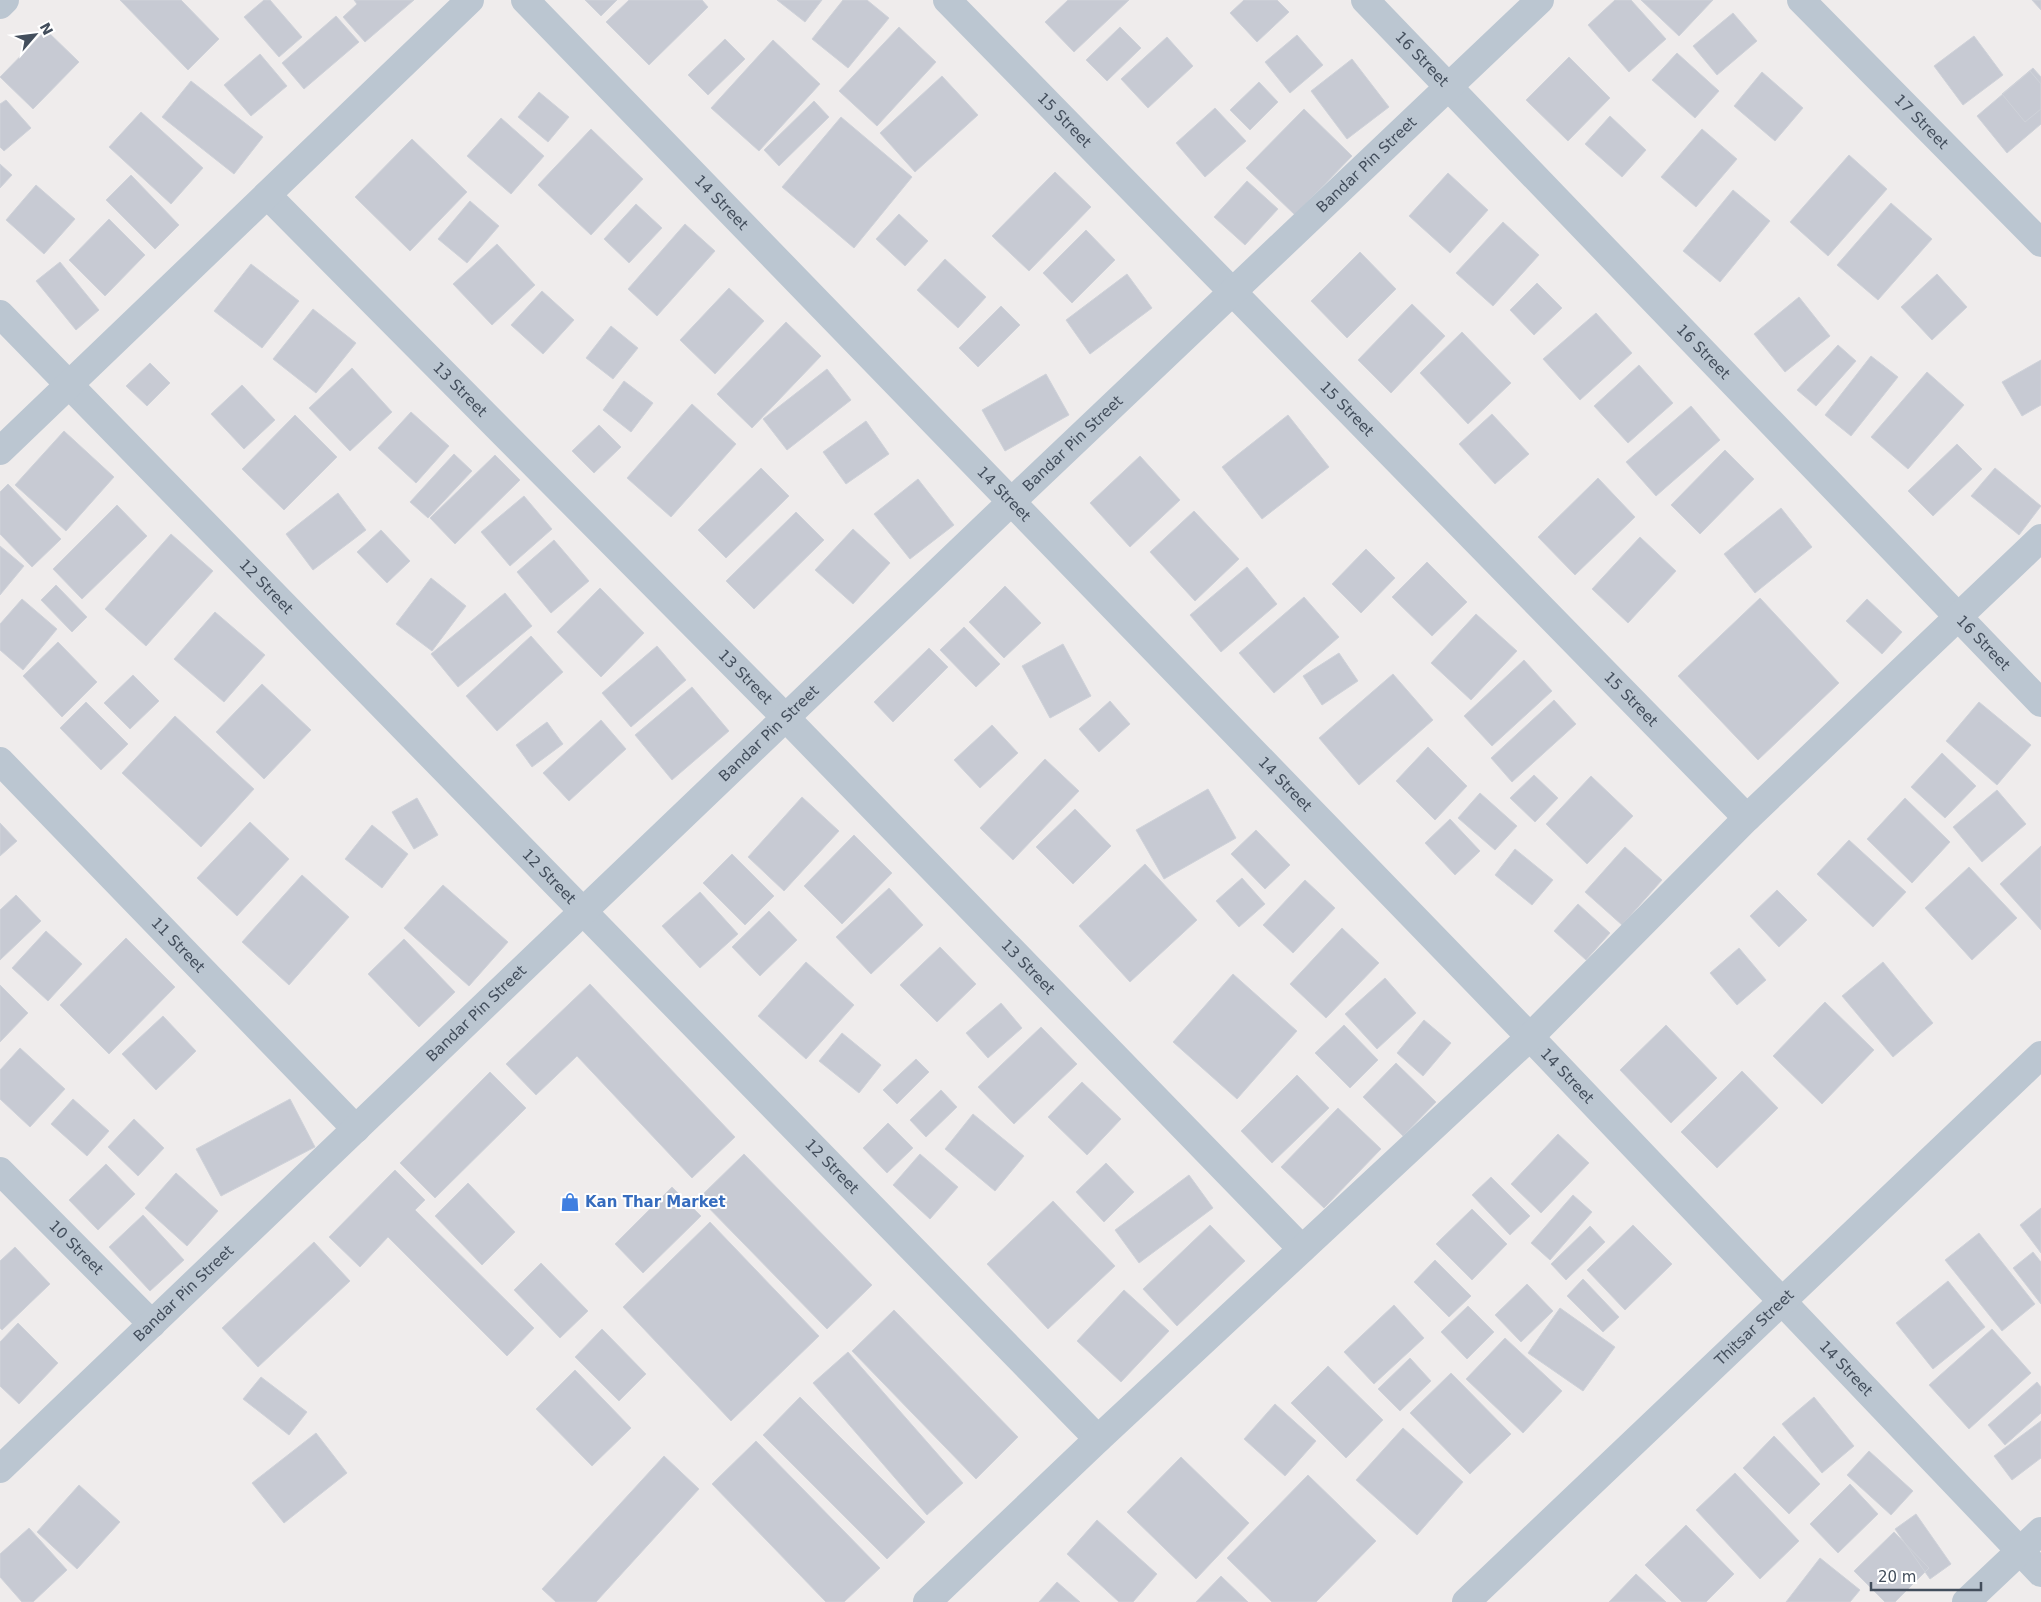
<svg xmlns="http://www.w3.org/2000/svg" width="2041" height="1602" viewBox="0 0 2041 1602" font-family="'DejaVu Sans',sans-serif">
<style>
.building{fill:#c7cad3;stroke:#cfd2d9}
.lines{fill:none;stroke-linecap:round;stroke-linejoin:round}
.minor{stroke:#bbc6d1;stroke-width:28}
.labels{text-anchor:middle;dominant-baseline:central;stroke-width:4;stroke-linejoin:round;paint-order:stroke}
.street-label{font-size:15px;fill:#434e5c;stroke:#fff}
.shop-label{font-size:15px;font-weight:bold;fill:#366cbe;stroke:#fff;text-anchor:start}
</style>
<rect width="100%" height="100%" fill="#efecec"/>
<path class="building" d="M120 0H181L219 39 188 70Z
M264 0H270L302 37 279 57 244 17Z
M354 0H414L365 42 343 17 357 4Z
M585 0H617L601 16Z
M629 0H702L708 7 649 65 606 22Z
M777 0H822L805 22Z
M843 0H867L889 18 848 68 812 39Z
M1068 0H1129L1074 52 1045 22Z
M1244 0H1277L1289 12 1257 42 1230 13Z
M1615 0H1631L1666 39 1629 72 1588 25Z
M1641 0H1713L1679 36Z
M2032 0H2041V10Z
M1733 13 1757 41 1717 75 1693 46Z
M336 16 359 42 304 89 282 63Z
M899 27 936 62 877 126 839 91Z
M1120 27 1141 48 1107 81 1086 60Z
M46 30 79 62 33 109 0 77Z
M1297 35 1323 65 1290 93 1265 62Z
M1974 36 2003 75 1963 105 1934 66Z
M1167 37 1193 66 1148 108 1121 79Z
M725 39 745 59 708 95 688 75Z
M773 40 820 84 759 151 711 108Z
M1677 53 1719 91 1695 118 1652 80Z
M260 54 287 86 251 116 224 85Z
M1569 57 1610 98 1568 141 1526 100Z
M1352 59 1389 107 1347 139 1311 91Z
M2033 68 2041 77V109L2025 122 2002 94Z
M2030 71 2041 84V124L2007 153 1977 116Z
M1762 72 1803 108 1775 141 1734 106Z
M942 76 978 115 915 172 880 133Z
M191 81 263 137 234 174 162 117Z
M1259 82 1278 102 1250 130 1230 110Z
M539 92 569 117 548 142 518 117Z
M6 100 31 128 4 151 0 147V104Z
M814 101 829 117 779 166 764 150Z
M1215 108 1246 141 1205 177 1176 143Z
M1304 109 1352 156 1295 215 1246 168Z
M141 112 203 168 171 204 109 147Z
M1610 116 1646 150 1622 177 1585 144Z
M841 117 912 177 854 248 782 187Z
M501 118 544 156 511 194 467 156Z
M591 129 643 179 591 235 538 185Z
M1702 129 1737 159 1696 207 1661 177Z
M412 139 467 192 410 251 355 197Z
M1849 155 1887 189 1828 256 1790 222Z
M0 164 12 175 0 188Z
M1055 172 1091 207 1029 271 992 236Z
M1448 173 1488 210 1450 253 1409 216Z
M131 175 179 225 155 249 106 200Z
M1247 181 1278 209 1245 245 1214 217Z
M36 185 75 219 44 254 6 220Z
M1733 190 1770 221 1720 282 1683 251Z
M470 201 499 226 467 263 438 239Z
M1891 203 1932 239 1878 300 1837 265Z
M636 204 662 228 629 263 604 239Z
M899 214 928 241 905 266 876 239Z
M109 219 145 255 105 296 69 260Z
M1503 222 1539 255 1493 306 1456 273Z
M685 224 715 251 657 316 628 289Z
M1086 230 1115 260 1072 303 1043 273Z
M497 244 535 285 492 325 453 284Z
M1360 252 1396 289 1347 338 1311 301Z
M945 259 986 297 958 328 917 290Z
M60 262 99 310 76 330 36 281Z
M251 264 299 301 262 348 214 311Z
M1127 274 1152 308 1090 354 1066 320Z
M1937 274 1967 307 1932 340 1901 307Z
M1537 283 1562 308 1534 335 1510 310Z
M729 288 764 321 715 374 680 340Z
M542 291 574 320 543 354 511 325Z
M1799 297 1830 336 1785 372 1754 334Z
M1412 304 1445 336 1391 393 1358 360Z
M1001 306 1020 325 978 367 959 348Z
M313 309 356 343 316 393 273 359Z
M1596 313 1632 353 1580 400 1543 359Z
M786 322 821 356 752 428 717 394Z
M611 326 638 348 613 379 586 358Z
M1462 332 1511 383 1468 424 1420 373Z
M1838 345 1856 361 1816 406 1797 390Z
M1871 356 1898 377 1851 436 1825 415Z
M2041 360V405L2022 416 2002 382Z
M150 363 170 383 147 406 126 386Z
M1639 365 1673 403 1628 443 1594 406Z
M352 368 392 412 350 451 309 408Z
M827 369 851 400 787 450 763 419Z
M1927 372 1964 405 1908 469 1871 437Z
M1046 374 1069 415 1005 451 982 410Z
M624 381 653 403 631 432 603 410Z
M242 385 275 420 244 449 211 414Z
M692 404 736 444 671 517 627 478Z
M1691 406 1720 440 1656 496 1626 462Z
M411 412 449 446 416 483 378 448Z
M1492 414 1529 454 1495 484 1459 444Z
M295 415 337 457 284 510 242 469Z
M1288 415 1329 467 1262 519 1222 467Z
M866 421 889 454 846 484 823 452Z
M599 425 621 447 594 473 572 451Z
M64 431 114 477 66 531 15 485Z
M1957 444 1982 469 1933 516 1908 491Z
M1725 450 1754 479 1700 534 1671 505Z
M454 454 472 471 428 518 410 502Z
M495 455 520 480 455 544 430 518Z
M1140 456 1180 500 1130 547 1090 503Z
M761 468 789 496 726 558 698 530Z
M1995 468 2041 506 2019 535 1971 496Z
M1598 478 1635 517 1575 575 1538 537Z
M918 479 954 525 910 559 874 514Z
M8 484 61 539 32 567 0 534V492Z
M338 493 366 530 313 570 286 534Z
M524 496 552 529 510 566 481 532Z
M117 505 147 536 82 599 53 569Z
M1781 508 1812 547 1755 593 1724 554Z
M1194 511 1239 559 1195 601 1150 552Z
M796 512 824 540 754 609 726 581Z
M853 529 890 563 853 604 815 570Z
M381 530 410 561 387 583 357 552Z
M171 534 213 571 146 646 105 609Z
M1640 537 1676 571 1628 623 1592 589Z
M554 540 589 581 551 613 517 572Z
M0 546 24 566 0 595Z
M1366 549 1395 578 1361 613 1332 584Z
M1427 562 1467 602 1432 636 1392 597Z
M1247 567 1277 604 1221 652 1190 615Z
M431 578 466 606 432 651 396 624Z
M56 585 87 617 72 632 41 600Z
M1005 586 1041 623 1004 658 969 622Z
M600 588 644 633 601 677 557 632Z
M505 593 532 626 458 687 431 654Z
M1304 597 1339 637 1274 693 1239 653Z
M1760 598 1839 683 1758 760 1678 676Z
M22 599 57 629 23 670 0 650V624Z
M1867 599 1902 632 1882 654 1846 621Z
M215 612 265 655 224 702 174 659Z
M1476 614 1517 651 1471 700 1431 663Z
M964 627 1000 664 976 687 940 650Z
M531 636 563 672 497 731 466 696Z
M58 642 97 682 62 717 23 676Z
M1063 644 1091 696 1050 718 1022 666Z
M657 646 686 680 631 727 602 693Z
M929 648 948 667 893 722 874 702Z
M1339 653 1358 681 1322 705 1303 676Z
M1524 660 1552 691 1492 746 1464 716Z
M1393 674 1433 720 1359 785 1319 738Z
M133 675 159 701 130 729 104 703Z
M262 684 311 730 264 779 216 732Z
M692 687 729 731 672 780 635 735Z
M1554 700 1576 724 1512 782 1491 758Z
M1110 701 1130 724 1099 752 1079 729Z
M86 702 128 744 101 770 60 728Z
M1979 702 2031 745 1997 785 1946 741Z
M175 716 254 789 201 847 122 773Z
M601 720 626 749 569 801 543 773Z
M547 722 563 744 532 767 516 745Z
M992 725 1018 753 980 788 954 760Z
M1428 747 1467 786 1435 820 1396 781Z
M1942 753 1976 786 1945 818 1911 787Z
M1045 759 1079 791 1013 860 980 828Z
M1534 775 1558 798 1535 822 1510 798Z
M1591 776 1633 816 1587 864 1546 824Z
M1208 789 1236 838 1164 879 1136 830Z
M1997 790 2026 824 1982 862 1953 827Z
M1480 793 1517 826 1495 850 1458 818Z
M802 797 839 831 784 891 748 857Z
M417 798 438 835 414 849 392 812Z
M1905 798 1950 842 1912 883 1867 839Z
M1075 809 1111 846 1073 884 1036 847Z
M1450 819 1480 851 1455 875 1425 843Z
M250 822 289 859 237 916 197 878Z
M0 823 17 841 0 856Z
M372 825 408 854 382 888 345 859Z
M1256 830 1290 865 1265 889 1231 854Z
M854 835 892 873 842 924 804 886Z
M1849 840 1906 892 1873 927 1817 874Z
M2041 846V930L2000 884Z
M1625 847 1662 880 1622 925 1585 892Z
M1515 849 1553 880 1532 905 1495 875Z
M732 854 774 896 745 925 703 883Z
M1145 864 1197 920 1130 982 1079 926Z
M1969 867 2017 918 1972 960 1925 908Z
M302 875 349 917 289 985 242 942Z
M1242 878 1265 904 1239 927 1216 901Z
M1305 880 1335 908 1293 953 1263 925Z
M443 885 508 942 469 986 404 928Z
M889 888 923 925 871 974 836 937Z
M1777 890 1807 920 1779 947 1750 916Z
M700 892 738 934 700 968 662 926Z
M16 895 41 921 0 960V910Z
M1578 904 1610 933 1586 960 1554 931Z
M769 911 797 940 760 976 732 947Z
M1342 928 1379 963 1326 1018 1290 984Z
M46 931 82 964 48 1001 12 968Z
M126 938 175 987 109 1054 60 1005Z
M404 939 455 992 419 1027 368 974Z
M940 947 976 984 937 1022 900 985Z
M1739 948 1766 980 1737 1005 1710 973Z
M806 962 854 1005 806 1059 758 1016Z
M1883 962 1933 1023 1893 1057 1842 996Z
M1233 974 1297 1031 1237 1099 1173 1042Z
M1385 978 1416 1013 1377 1049 1345 1014Z
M590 984 735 1137 692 1178 577 1056 536 1095 506 1064Z
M0 985 28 1013 0 1042Z
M1825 1002 1874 1050 1822 1104 1773 1056Z
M1001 1003 1022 1028 988 1058 966 1033Z
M163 1016 196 1051 156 1090 122 1054Z
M1424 1020 1451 1043 1423 1076 1397 1053Z
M1344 1025 1378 1060 1350 1088 1315 1053Z
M1666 1025 1717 1078 1671 1123 1620 1070Z
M1041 1027 1077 1064 1014 1124 978 1087Z
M842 1033 881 1065 859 1093 819 1061Z
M20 1048 65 1089 30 1127 0 1099V1070Z
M916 1059 929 1072 897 1104 883 1090Z
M1396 1063 1436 1102 1403 1136 1363 1097Z
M1742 1071 1778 1108 1717 1168 1681 1132Z
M490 1072 526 1108 435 1198 400 1163Z
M1297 1075 1329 1108 1272 1163 1241 1131Z
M1082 1082 1121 1119 1087 1155 1048 1117Z
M941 1090 957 1107 926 1137 910 1120Z
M73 1099 109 1131 87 1156 51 1124Z
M290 1099 315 1147 221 1196 196 1149Z
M1338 1108 1381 1149 1324 1208 1281 1167Z
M973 1114 1024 1156 995 1191 945 1149Z
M134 1119 164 1148 138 1176 108 1147Z
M888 1123 913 1148 887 1173 863 1148Z
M1558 1134 1589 1163 1541 1213 1511 1184Z
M744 1154 872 1285 827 1329 699 1198Z
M920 1154 958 1187 930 1219 893 1185Z
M1106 1163 1134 1192 1104 1222 1076 1192Z
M106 1164 135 1194 98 1230 69 1200Z
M395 1170 425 1200 415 1210 534 1328 507 1356 388 1237 360 1267 329 1237Z
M176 1173 218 1211 187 1246 145 1208Z
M1189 1175 1213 1208 1139 1263 1115 1230Z
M1491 1177 1530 1216 1510 1235 1472 1195Z
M468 1183 515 1232 482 1265 435 1216Z
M672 1187 701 1216 643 1273 615 1244Z
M1573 1195 1592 1212 1550 1260 1531 1243Z
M1053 1201 1115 1266 1048 1329 987 1264Z
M2041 1208V1253L2020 1225Z
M1472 1209 1507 1244 1472 1280 1436 1244Z
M143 1215 184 1260 150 1291 109 1247Z
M710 1222 819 1336 731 1421 623 1307Z
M1210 1225 1245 1261 1177 1326 1143 1289Z
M1633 1225 1672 1264 1625 1310 1587 1270Z
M1590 1226 1605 1242 1566 1280 1551 1264Z
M1979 1233 2035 1304 2002 1331 1945 1260Z
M314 1242 350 1281 258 1367 222 1328Z
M15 1247 50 1284 2 1330 0 1328V1261Z
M2033 1252 2041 1262V1304L2013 1268Z
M1435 1260 1471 1296 1449 1317 1414 1282Z
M541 1263 588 1311 560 1338 514 1290Z
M1583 1279 1619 1317 1603 1332 1567 1296Z
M1948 1281 1985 1327 1933 1369 1896 1323Z
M1527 1284 1553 1311 1521 1342 1495 1315Z
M1124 1290 1169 1331 1121 1382 1077 1341Z
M1394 1305 1424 1338 1374 1384 1344 1352Z
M1468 1306 1494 1332 1467 1359 1441 1332Z
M1560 1308 1615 1347 1583 1391 1528 1353Z
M894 1310 1018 1437 976 1479 852 1351Z
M18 1323 58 1363 19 1404 0 1386V1342Z
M602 1329 646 1374 619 1401 575 1357Z
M1992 1329 2031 1373 1969 1429 1929 1385Z
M1505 1338 1562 1391 1523 1433 1466 1379Z
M848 1352 963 1483 927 1515 813 1383Z
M1410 1358 1431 1381 1400 1411 1378 1389Z
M1328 1366 1383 1420 1346 1458 1291 1403Z
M575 1370 631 1428 592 1466 536 1409Z
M1451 1373 1511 1434 1470 1474 1410 1413Z
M261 1377 307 1412 289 1435 243 1399Z
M2037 1382 2041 1387V1413L2005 1445 1988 1425Z
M800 1397 925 1522 887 1559 763 1435Z
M1814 1397 1854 1446 1822 1473 1782 1424Z
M1275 1404 1316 1441 1285 1476 1244 1439Z
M2041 1421V1458L2012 1480 1994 1456Z
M1403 1428 1463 1482 1417 1535 1356 1480Z
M316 1433 347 1473 284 1523 252 1483Z
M1774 1436 1820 1484 1789 1514 1743 1468Z
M756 1441 880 1568 844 1602H826L712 1484Z
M1869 1451 1913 1491 1891 1515 1847 1475Z
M664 1456 699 1489 596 1602H556L542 1589Z
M1181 1457 1249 1523 1196 1579 1127 1512Z
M1735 1473 1799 1541 1760 1579 1696 1510Z
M1308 1475 1376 1541 1316 1602H1272L1227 1558Z
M1850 1484 1878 1514 1838 1553 1810 1524Z
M79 1485 120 1522 77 1569 37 1532Z
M1916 1514 1951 1564 1930 1579 1895 1529Z
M1097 1520 1157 1574 1133 1602H1119L1067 1554Z
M1686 1525 1734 1574 1706 1602H1682L1645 1565Z
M29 1528 67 1570 33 1602H22L0 1577V1554Z
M1894 1532 1929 1568 1895 1602H1885L1854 1571Z
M1820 1558 1860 1590 1850 1602H1786Z
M1636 1574 1666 1602H1609Z
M1221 1576 1248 1602H1196Z
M1057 1582 1080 1602H1039Z"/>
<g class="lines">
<g class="minor">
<path id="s1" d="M525 0 1530 1037 2041 1573"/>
<path id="s2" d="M947 0 1747 818"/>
<path id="s3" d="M1365 0 2041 703"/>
<path id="s4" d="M1801 0 2041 243"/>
<path d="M0 5 5 0"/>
<path id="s5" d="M267 195 786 718 1302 1249"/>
<path id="s6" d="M0 314 1098 1439"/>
<path d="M0 451 470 0"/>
<path id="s7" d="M0 761 356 1129"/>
<path id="s8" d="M0 1171 152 1324"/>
<path id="s9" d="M0 1469 1011 502 1540 0"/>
<path d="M927 1602 1098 1439 1530 1037 1747 818 2041 538"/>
<path id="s10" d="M1466 1602 2041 1055"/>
<path d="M1966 1602 2041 1531"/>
</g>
</g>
<defs>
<g id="shop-bare" transform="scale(1.5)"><path d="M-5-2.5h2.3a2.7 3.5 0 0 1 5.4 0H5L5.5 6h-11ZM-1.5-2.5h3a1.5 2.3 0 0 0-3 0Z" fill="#3f7fe0" stroke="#fff" stroke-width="2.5" paint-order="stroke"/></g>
</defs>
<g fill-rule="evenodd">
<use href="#shop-bare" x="570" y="1202"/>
</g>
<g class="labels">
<g class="street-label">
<text stroke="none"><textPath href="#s3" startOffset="82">16 Street</textPath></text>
<text stroke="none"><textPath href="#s2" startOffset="168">15 Street</textPath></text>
<text stroke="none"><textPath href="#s4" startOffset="171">17 Street</textPath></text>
<text stroke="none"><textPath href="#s9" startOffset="1889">Bandar Pin Street</textPath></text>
<text stroke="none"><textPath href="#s1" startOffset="282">14 Street</textPath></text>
<text stroke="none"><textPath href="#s3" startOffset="488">16 Street</textPath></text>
<text stroke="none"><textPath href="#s5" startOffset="274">13 Street</textPath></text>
<text stroke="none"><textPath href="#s2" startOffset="572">15 Street</textPath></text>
<text stroke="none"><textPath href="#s9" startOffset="1484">Bandar Pin Street</textPath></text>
<text stroke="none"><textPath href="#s1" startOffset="688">14 Street</textPath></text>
<text stroke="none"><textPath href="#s6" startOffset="381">12 Street</textPath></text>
<text stroke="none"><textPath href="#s3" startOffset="892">16 Street</textPath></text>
<text stroke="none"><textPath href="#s5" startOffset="679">13 Street</textPath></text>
<text stroke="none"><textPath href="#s2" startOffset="978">15 Street</textPath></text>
<text stroke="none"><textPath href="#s9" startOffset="1064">Bandar Pin Street</textPath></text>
<text stroke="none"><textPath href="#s1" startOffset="1092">14 Street</textPath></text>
<text stroke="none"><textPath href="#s6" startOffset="786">12 Street</textPath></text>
<text stroke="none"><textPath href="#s7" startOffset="256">11 Street</textPath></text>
<text stroke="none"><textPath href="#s5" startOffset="1084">13 Street</textPath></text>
<text stroke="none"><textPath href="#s9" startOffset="659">Bandar Pin Street</textPath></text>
<text stroke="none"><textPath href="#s1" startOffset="1498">14 Street</textPath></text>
<text stroke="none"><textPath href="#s6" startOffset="1191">12 Street</textPath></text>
<text stroke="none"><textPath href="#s8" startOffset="108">10 Street</textPath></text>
<text stroke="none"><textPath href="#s9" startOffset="254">Bandar Pin Street</textPath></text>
<text stroke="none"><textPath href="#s10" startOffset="398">Thitsar Street</textPath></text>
<text stroke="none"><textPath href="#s1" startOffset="1902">14 Street</textPath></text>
</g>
<g class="shop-label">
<text x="585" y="1202">Kan Thar Market</text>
</g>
</g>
<g transform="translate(35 35) rotate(62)" stroke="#ffffff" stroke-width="4" paint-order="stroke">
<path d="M0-4L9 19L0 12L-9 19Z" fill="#434e5c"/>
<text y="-8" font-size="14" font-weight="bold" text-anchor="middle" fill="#434e5c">N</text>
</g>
<path d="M1871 1582v8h110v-8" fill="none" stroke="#434e5c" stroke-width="2.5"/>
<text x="1878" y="1582" font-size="15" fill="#434e5c" stroke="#ffffff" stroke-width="4" paint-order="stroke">20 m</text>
</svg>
